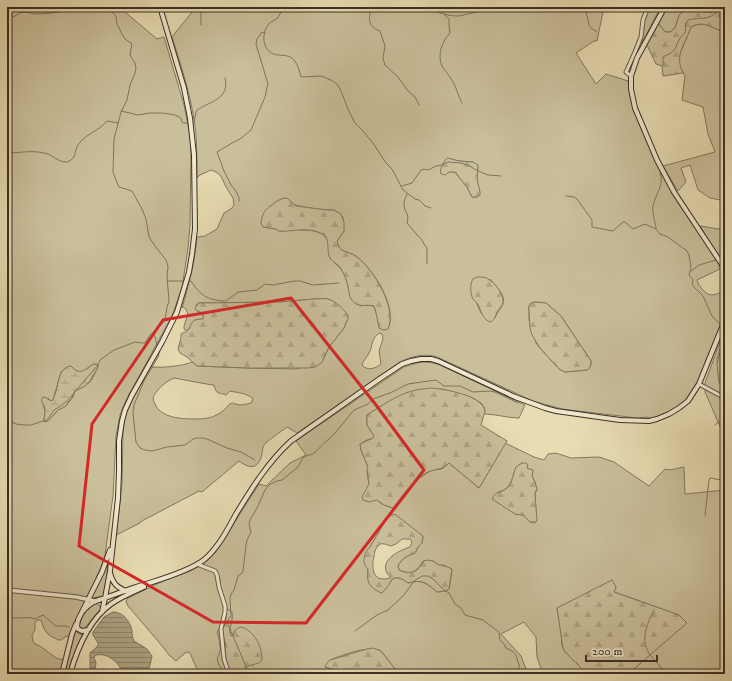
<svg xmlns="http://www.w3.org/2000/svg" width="732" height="681" viewBox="0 0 732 681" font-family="'IM FELL DW Pica',serif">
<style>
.grass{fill:#cabf9b;stroke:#827860;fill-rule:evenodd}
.forest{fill:url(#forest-firs);stroke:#827860;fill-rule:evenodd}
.wetland{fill:url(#wetland-marsh);stroke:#827860}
.water{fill:url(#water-rules);stroke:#7f745d}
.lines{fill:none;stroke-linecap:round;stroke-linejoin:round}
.stream{stroke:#7f745d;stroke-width:1}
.minor-casing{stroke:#665b48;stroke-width:5}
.tertiary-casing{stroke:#665b48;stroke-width:5.5}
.secondary-casing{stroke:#3a3025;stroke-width:6}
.minor{stroke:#f0e8ce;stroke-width:3}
.tertiary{stroke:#f0e8ce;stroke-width:3.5}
.secondary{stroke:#f0e8ce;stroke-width:4}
.marked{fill:none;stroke:#d62828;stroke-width:3;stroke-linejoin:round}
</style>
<defs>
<pattern id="forest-firs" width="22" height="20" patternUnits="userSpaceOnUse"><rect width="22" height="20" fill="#cabf9b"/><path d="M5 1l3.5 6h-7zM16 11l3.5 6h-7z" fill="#aea485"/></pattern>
<pattern id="wetland-marsh" width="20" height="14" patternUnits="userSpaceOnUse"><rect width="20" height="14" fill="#cabf9b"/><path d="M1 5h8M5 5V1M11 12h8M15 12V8" fill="none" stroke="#aea485"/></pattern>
<pattern id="water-rules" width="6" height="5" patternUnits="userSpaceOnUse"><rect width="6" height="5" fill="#ada283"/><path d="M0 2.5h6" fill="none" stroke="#8e846b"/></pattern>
</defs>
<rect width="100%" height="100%" fill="#e8dcb3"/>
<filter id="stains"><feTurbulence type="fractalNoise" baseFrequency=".005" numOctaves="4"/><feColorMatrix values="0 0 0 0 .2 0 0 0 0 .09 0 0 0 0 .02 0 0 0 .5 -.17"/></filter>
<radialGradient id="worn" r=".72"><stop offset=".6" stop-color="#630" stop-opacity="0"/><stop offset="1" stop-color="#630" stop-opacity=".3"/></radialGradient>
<path class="grass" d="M7 7H119L157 39 164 37 184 105 190 135 191 151 190 225 188 248 182 288 172 316 126 400 120 415 116 436 113 496 105 555 101 567 85 602 76 620 70 638 67 636 61 640H58L49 635 44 629 41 620H37L35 623V630L32 635 33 641 35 644 40 646 56 658 64 660 61 674H7ZM94 364H97L98 367 91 381 85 386 75 391 73 397 66 406 58 410 52 417 45 422 44 421 45 411 43 404 48 398 51 401 53 400 61 372 63 370 71 366C81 377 84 369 94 364Z
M196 7H604L597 41H594L576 53 596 84 606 74 628 81 630 97 654 157 719 263 720 269 697 280C698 284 700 287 704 291 711 298 716 294 725 291V317L703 377 683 405 652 420 648 417 637 418 562 409 533 401 437 357C425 353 412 356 400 362L297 433 287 427C282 431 267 441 264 445 263 447 262 451 262 454 258 470 250 469 239 461L202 492 199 491 140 522V523L116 535 122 484 123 431 125 416 131 402 151 365 152 367C161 368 184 366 192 362L197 366 248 368 296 369 322 362 329 347 344 328 348 318 328 299H314L280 302 199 303 196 305 198 312 202 313 204 318 202 319 195 320 187 331 184 329V326L188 314 186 309 183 307 182 308C189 285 195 260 197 237L205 236 217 229 224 213 232 208 234 205 233 198 226 187 221 176 216 172 211 170 200 175 197 178C197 164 197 149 196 135 193 101 182 69 172 37ZM451 159 459 161 473 162 478 168 477 175V197H472L467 187 455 172H449ZM279 200C297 206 315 210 334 210L343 217 344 231 337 241C339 254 348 250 357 257 374 270 398 308 388 329L376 313 374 306 364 305 360 306 348 288V285L344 273 340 268 330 258 329 252 328 241 326 238 322 234 318 232 309 230H301L299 229 293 230 282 231H279L276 229 264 227 275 203ZM490 279C495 286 506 294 503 304 501 309 497 312 495 318L481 313 477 304ZM535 302 546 303 561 316 591 361V365L587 370 565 372 559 369 540 348 536 343 529 320V306L531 303ZM380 333 382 334 383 339 379 351 381 364C375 369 367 371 362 365 363 360 367 358 369 353 373 346 371 337 380 333ZM174 378 212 385H214C216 395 219 392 226 395L230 391C239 393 247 393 253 399L251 403C246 404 241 406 236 404 233 404 233 402 230 404 228 405 226 409 224 410 216 417 207 419 198 419 183 419 160 419 154 402 152 398 154 395 157 391 162 385 167 381 174 378Z
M649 7H662L657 14 642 43V26Z
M667 7H725L713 12 684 11C677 15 678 21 675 28L670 32H665L657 22Z
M704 24C711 26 718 30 725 31V201L710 198 698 190 690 165 681 168 686 182 678 191 663 166 715 152 708 134 703 107 682 100 685 76 679 65V56L691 27 695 25Z
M700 226 725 230 724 266Z
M725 328V334L717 359 719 382H725V438L705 392V383Z
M424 362 433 363 440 365 525 405 519 418C507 418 496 414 484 414L485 411 484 407 481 403 473 398 443 389 410 392 387 403 367 415V425L372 433 374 435V438L367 440 360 444 361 450 368 467C365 475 372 495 378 501 382 505 388 506 393 508L411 485 419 478 432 470 442 469 449 463 479 488 505 443 534 457 544 460 548 454 556 453 571 458 599 457 614 462 649 486 665 469C672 471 676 468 684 467L685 494 725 490V674H628L686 623 679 615 614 592 616 587 613 582 557 608 561 631 562 645 565 652 584 671 583 674H543L537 657 536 637 524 622 501 634 521 656 528 674H399L381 651C368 645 343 655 330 660L325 667 340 671 344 674H245V670L248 665H253L235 630 232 636H231C228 631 230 627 232 622L226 610V619L222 630 225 643 226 661 231 674H199L190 653 188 652 185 653 176 661 170 656 158 641 128 606 126 601 128 598 163 581 190 571 204 563 215 553 259 484 266 486 290 463 306 455 296 441 404 367 417 363ZM522 463 533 473 532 476 535 482 537 490 535 493 536 512 535 523 530 522 523 515 515 514 498 492C512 489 512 478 516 467ZM387 518 423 536 422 543 418 547 415 553C407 556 402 558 398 566L399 570C412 576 417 571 423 561H433L439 565H443L452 570 449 589 445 591 437 592C427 583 421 579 408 583 403 579 398 576 392 579L388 586 371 585 369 583 368 579V572L367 550 370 547Z
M109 558 104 595 100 597 91 598 103 574Z
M95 603 99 605 101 608 100 610 84 629 83 630 79 628C80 618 87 609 95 603Z
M76 631 79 634 84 635 72 661 68 674H64L74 636Z"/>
<path class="forest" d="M725 7V31C712 30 705 19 691 27 685 45 674 54 683 73L663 76 662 66 656 64 646 43 657 22 665 32H670L675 28C678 21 677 15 684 11L712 12Z
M448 158 459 161 473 162 478 165 477 179 480 192V195L477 197H472L467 187 455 172H449L445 175 441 174C439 169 443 163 446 159Z
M285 198H287L296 206 327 210H334L341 214 344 222V231L337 241C339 254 348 250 357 257 374 270 397 308 388 329L384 330 379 328C377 321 377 313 374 306 368 304 361 307 356 304 347 298 350 291 347 282 345 277 343 271 339 266 336 264 332 261 330 258 325 248 333 237 318 232 305 227 292 232 279 231L276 229 263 227 261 223C262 214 265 209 273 204 277 201 280 199 285 198Z
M479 277C482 277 486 277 488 279 494 282 504 294 503 301 503 306 499 308 497 312 495 317 495 320 490 322 481 318 482 311 477 303 476 302 474 300 473 299 470 294 470 283 473 279 475 278 477 277 479 277Z
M314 299C319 299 324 298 328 299 336 301 343 309 348 315V318L344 328 329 347 322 362 320 364 315 367 308 368H248L197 366 187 357 180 353 178 349 181 338V334C184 332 187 332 189 329 191 326 191 322 195 320 198 319 201 320 204 318L202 313 196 310 195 308 199 303 280 302Z
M535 302 546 303 561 316 591 361 590 368 587 370 565 372 559 369 540 348 532 335 530 328 529 311V306L531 303Z
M431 388C444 389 471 394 480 403 483 405 484 408 485 411L481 425 507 441 479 488 449 463C442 471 435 468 426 473 412 482 403 495 393 508L384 505 377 500 369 502 363 500 362 497 369 484 367 470 368 467 361 450 360 444 373 438 374 436 367 425V415C381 406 397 395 412 391 419 389 425 389 431 388Z
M522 463H526L528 465 527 468 533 470 532 476 535 482 537 489 535 493V496L537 520 536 522H530L523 515 515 514 492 499C495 491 502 493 507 488 513 481 513 474 516 467Z
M392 514 396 515 423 536 422 543 418 547 415 553C407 556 402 558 398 566L399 570C405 573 413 574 418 569 420 567 422 563 424 561L427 560 433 561 439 565H443L452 569 449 589 445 591 437 592C427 583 422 579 408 583 403 579 398 576 392 579L388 586 382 593C377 592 368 585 368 580 367 576 368 573 368 569 361 563 364 552 370 547L387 518ZM402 539H410L412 542 410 547C401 550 382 558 386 571 387 574 389 575 390 577V578C373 583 371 569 374 556 374 553 376 547 379 545 382 542 387 545 391 546L396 544Z
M612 580 616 587 614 592 679 615 687 623 628 674H583L584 671 565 652 563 648 557 608Z
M228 609 232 612C234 622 227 628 231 636L233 635C238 620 250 630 256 639 260 645 262 653 262 660L259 663 248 666 245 670V674H231L226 661 225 643 222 630 226 619V610Z
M373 648 381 651 399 674H344L340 671 325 667 327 663 330 660 367 649Z"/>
<path class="wetland" d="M725 334V382L719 383 717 363Z
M94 364 98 365V367L90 381 85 386 75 391 71 399 68 402 66 406 58 410 48 421 45 422 44 421C44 416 46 411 44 406 43 402 40 402 43 397 47 397 48 400 51 401L53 400C55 394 57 389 58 383 60 376 61 367 71 366 81 377 84 369 94 364Z"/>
<path class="water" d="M113 612C123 612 130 621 132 631 132 635 132 637 134 641L147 649 152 656 150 665 147 674H119L121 669C116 660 107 653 96 655L94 657 96 663 95 670 96 674H90V653L92 651 98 646V643L93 635V632L104 617Z"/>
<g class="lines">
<path class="stream" d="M281 7C281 10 281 13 279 16 277 19 274 20 271 22 265 26 262 38 265 45 271 60 283 52 292 58 297 62 300 72 301 77L321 76 331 80 337 84 341 91 348 109 355 123 363 131 373 143 386 163 392 169 403 190 415 199 419 200 425 206 431 208
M371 7C369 18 367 27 380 31L385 46 383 58 385 65 398 77 408 91 415 97 419 105
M430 7C438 14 449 16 459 16L489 9 492 7
M585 7 589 25 591 28 597 32
M444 14 449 19V25L450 33C442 41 437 55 442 66 445 71 450 76 453 82 457 89 458 96 462 103
M7 19 15 16 22 12C26 12 31 13 35 14 47 14 66 12 77 7
M201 25V13L203 7
M663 65V57L671 53 675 49 680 38 685 33 686 23 688 20C694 18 699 19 705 18 712 17 718 12 723 7
M121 111 138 115 149 113H163L175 115 181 118 182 122 183 123H189
M192 123H194L196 112 197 110C211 101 230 99 225 78
M7 153C19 153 32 150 44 153 52 154 59 163 67 162 77 159 74 151 78 145 85 134 99 131 107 121L118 123
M402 186 412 183 421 170 424 169 428 170 436 166 441 165 448 162 461 163 468 165 478 171 488 175 501 176
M407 194C406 197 404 200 404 204 404 213 410 213 407 223L418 236 422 240 424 244 427 248V264
M566 196 574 197 577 199 592 220V227L613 231 623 222H625L633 229 645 224 656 229 660 234 668 237 687 251 689 255 691 267 689 275 693 280 692 284 694 287 703 296 712 316 720 324
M239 201V198L236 191 231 185 224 171 217 152 232 143 240 139 251 130 265 97 268 84 256 44 257 39 262 32 265 33
M656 228C655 221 652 213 653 206 655 195 665 184 660 173
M722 258 725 252
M691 271 694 269 699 265 716 260
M168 281H185
M188 281H191C200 295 207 300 224 301H226L238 292 257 290 265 284 273 285 294 281H300L313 285 339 283
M154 332 157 346
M159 351V354L158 357 144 381 134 405 133 413 136 442 140 448 145 450 152 451 167 447 185 445 193 439 197 438H203L207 439 227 448 241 452 255 460
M725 353V371
M7 420 16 424 24 425H31L43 421 47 420 50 416 54 410 62 405 67 401 98 365 100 360 114 350 135 342 142 343H145L150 335 162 324 165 320 167 307 169 301 167 277 168 266 166 260 155 246 149 237 146 219 142 209 132 191 129 190 119 187 116 180 113 172 114 139 121 112 127 100 130 85 134 76 136 69 135 63 130 55 132 44 125 39 122 34 117 24 116 16 113 13 105 7
M715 425 725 416
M705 516 709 480 710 478C715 478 719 481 725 480
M654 610C647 624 639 641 651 656 657 664 661 664 663 674
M7 616C16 621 26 615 35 619L43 615 56 626H65L69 627
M227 622 245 664 246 674
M223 627 224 626 231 616 230 599 231 594 234 590 238 576 241 574 243 571 246 545 247 540 251 532 249 525 250 520 257 508 265 490 269 485 277 481 282 480 298 467 303 458 306 456 313 454 335 433 354 410 368 404 373 399 390 393 408 384 436 380 444 386H460L473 392 489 391 495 392 518 403
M219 629 217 632C218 636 220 640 220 645 222 657 212 656 222 669L221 674
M355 631 377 615 388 610 404 595 414 581 422 576H428L433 579 444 590 449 593 455 604 461 608 465 615 483 620 499 632 500 640 504 644 506 648C512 651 516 652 517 659 518 663 520 665 519 669L524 674"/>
<g class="minor-casing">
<path id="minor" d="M631 76 626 72 627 70 635 52 641 37 643 20 648 7
M699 384 725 398
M197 564 215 571 217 575 219 587 225 606V612L221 629 224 659 229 674"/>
</g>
<g class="tertiary-casing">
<path id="tertiary" d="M7 590 76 597 95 601"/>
</g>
<g class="secondary-casing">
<path id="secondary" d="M666 7 662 12 637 58 631 76V89L635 108 657 160 674 192 723 266 725 271
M110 573C113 583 116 587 126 591
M82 612C90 603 94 601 105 598 119 593 132 588 146 584 162 579 192 570 205 559 218 548 228 529 236 514 252 488 268 462 291 441L378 380 402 364 411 361 421 359H431L438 361 515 397 545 408 556 411 620 420 649 421 657 419 669 414 679 408 688 401 699 384 725 320
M102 612 105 598 110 571 118 498 119 471V441L122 421 125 410 132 395 162 342 177 312 189 272 192 254 195 229 194 155 190 118 184 88 160 7
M88 630 82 631 78 629 77 626 78 620 102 572 110 550
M62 674 72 634 76 624
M70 674C77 649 89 620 111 604 121 597 133 592 144 587"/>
</g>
<use href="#minor" class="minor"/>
<use href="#tertiary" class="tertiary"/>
<use href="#secondary" class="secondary"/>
</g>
<path class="marked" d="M291 298 376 405 424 470 306 623 213 622 79 546 92 424 163 320Z"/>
<rect width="732" height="681" fill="none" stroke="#e8dcb3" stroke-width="24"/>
<rect x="8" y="8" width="716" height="665" fill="none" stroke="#3a3025" stroke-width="2"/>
<rect x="12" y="12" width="708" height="657" fill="none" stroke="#3a3025"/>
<path d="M586 655v6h71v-6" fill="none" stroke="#3a3025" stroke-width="2"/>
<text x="592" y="655" font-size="12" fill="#3a3025" stroke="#f0e8ce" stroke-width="3" paint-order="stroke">200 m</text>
<rect width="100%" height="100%" filter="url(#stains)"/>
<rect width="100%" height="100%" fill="url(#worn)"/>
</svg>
